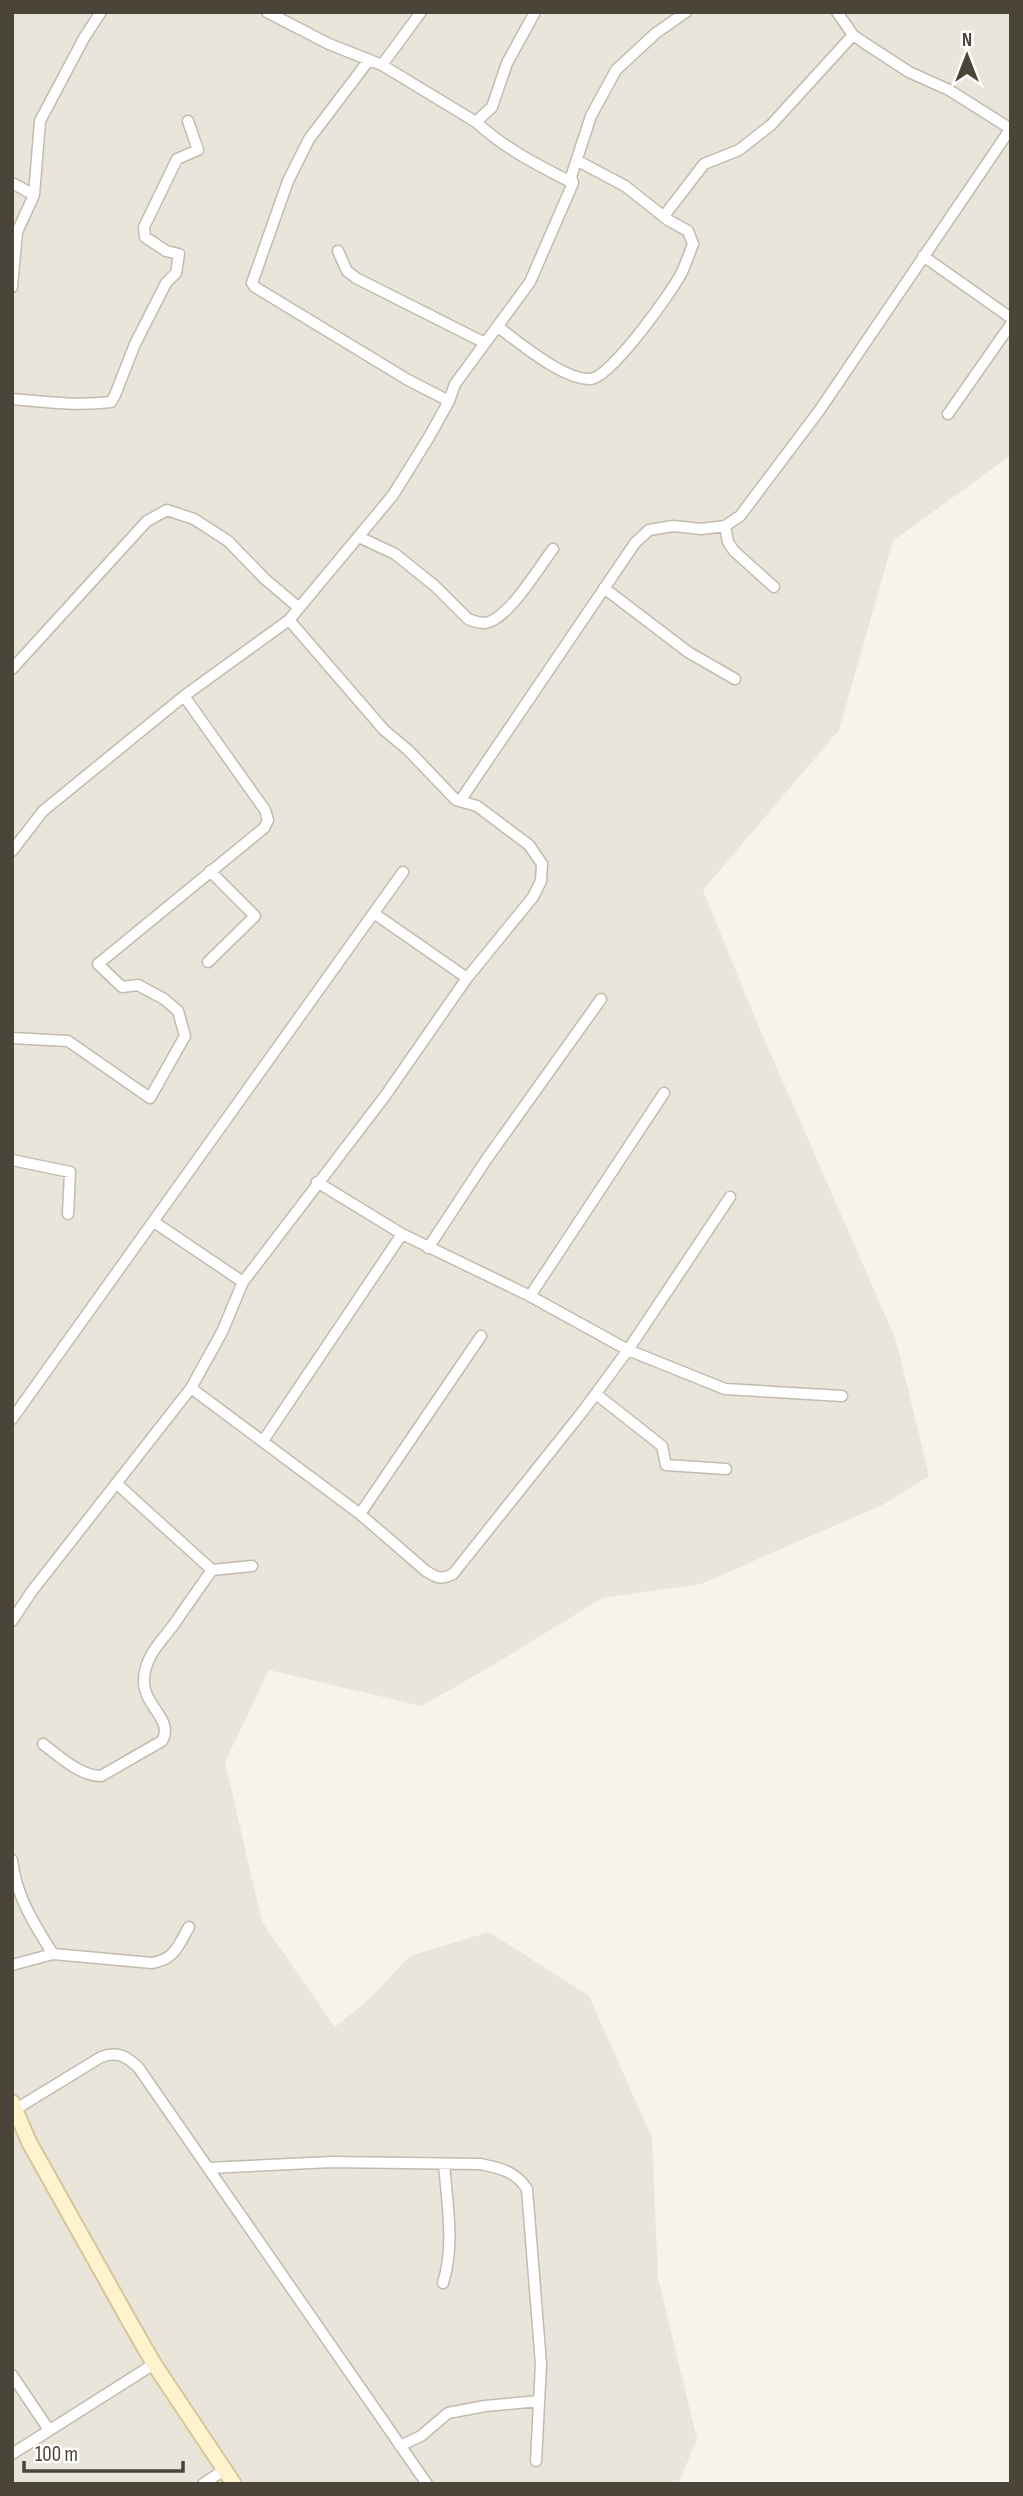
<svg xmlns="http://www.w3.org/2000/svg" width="1023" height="2496" viewBox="0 0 1023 2496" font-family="'Sofia Sans Condensed',sans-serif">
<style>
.residential{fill:#eae5da}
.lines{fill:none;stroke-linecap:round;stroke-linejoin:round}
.street-casing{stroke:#c2bbae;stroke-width:13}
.secondary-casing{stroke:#d6c79b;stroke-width:18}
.street{stroke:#fff;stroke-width:10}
.secondary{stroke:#fff3cd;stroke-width:14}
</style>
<rect width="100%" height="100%" fill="#f6f3ec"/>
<path class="residential" d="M12 12H1011V455L893 541 839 730 703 890 755 1018 896 1340 929 1476 884 1504 701 1584 602 1598 492 1666 421 1706 269 1670 225 1762 262 1922 335 2027 368 2000 410 1956 489 1932 589 1996 652 2138 658 2278 697 2439 678 2484H12Z"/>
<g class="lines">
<g class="street-casing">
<path id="street" d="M267 12 329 44 382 65 476 122C504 148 539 166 573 183
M837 12 853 35 866 44 909 72 949 90 1011 129
M369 60 309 139 288 181 252 283 255 287 408 380 449 401
M382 65 421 12
M476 122 492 107 507 63 535 12
M12 183 34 195
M664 216 704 164 739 150 771 125 853 35
M338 251 347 271 356 278 485 343
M923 256 1011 318
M12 287 17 232 34 195 40 121 84 38 101 12
M498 327C520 343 563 380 591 379 611 377 671 293 681 274 686 264 689 254 693 244L688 231 668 220 625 186 578 161
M12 399C45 402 77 406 111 402L115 395 135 344 166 283 176 273 179 254 166 251 145 237 144 227 177 159 198 150 188 121
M948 414 1011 324
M725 526 728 542 734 551 774 587
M359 537 395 554 435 586 468 619C473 621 479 623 485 623 508 620 539 567 553 549
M604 588 688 652 735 679
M12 669 147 521 167 510 194 519 228 541 265 579 298 607
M460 801 635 543 649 530 673 526 701 529 725 526 740 516 819 411 1011 128
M12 851 43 811 184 696 289 620 393 495 429 437 449 401 455 384 530 282 573 183 571 177 591 116 616 70 656 33 686 12
M375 914 467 978
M208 962 255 916 210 871
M12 1038 68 1041 150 1098 185 1036 178 1011 164 999 138 985 122 987 98 964 264 828 268 820 265 810 184 696
M12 1160 70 1172 68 1214
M317 1182 402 1234 530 1296 628 1350 725 1389 842 1396
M154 1222 243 1282
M428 1248 486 1160 601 999
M530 1296 664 1093
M191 1388 360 1514 426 1571C437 1578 441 1580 453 1574L583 1411 628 1350 730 1197
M596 1394 662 1446 666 1465 726 1469
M12 1419 403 872
M263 1441 402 1234
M117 1484 212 1570 252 1566
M360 1514 481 1336
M12 1621 32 1591 191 1388 222 1332 243 1282 385 1096 467 978 533 897 541 881 542 864 529 845 477 806 456 800 408 750 384 730 289 620
M43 1744C59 1756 80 1776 101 1776L162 1741C175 1719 141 1705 144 1678 146 1654 162 1641 175 1623 187 1605 200 1587 212 1570
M12 1860C16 1896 34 1924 53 1954
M12 1965 53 1954 152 1963C175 1959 178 1946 189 1927
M16 2109 101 2057C117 2051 126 2056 138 2067L427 2484
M208 2168 331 2162 480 2164C500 2168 515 2171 527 2189L541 2364 536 2461
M443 2283C455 2245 447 2203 444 2164
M12 2375 49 2430
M400 2446 421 2436 448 2413 485 2406 539 2401
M12 2454 154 2364
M203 2484 224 2470"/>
</g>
<g class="secondary-casing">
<path id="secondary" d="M12 2102 29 2142 131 2324 154 2364 234 2484"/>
</g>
<use href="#street" class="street"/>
<use href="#secondary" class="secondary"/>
</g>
<rect width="1023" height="2496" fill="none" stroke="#4b4439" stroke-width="28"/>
<g transform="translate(967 56)" stroke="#ffffff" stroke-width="5" paint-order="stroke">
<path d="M0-5L12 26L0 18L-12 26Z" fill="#4b4439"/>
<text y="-10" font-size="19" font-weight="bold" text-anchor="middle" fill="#4b4439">N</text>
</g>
<path d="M24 2461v10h159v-10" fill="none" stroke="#4b4439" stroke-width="3.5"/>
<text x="35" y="2461" font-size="21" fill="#4b4439" stroke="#ffffff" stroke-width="5" paint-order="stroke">100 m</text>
</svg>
